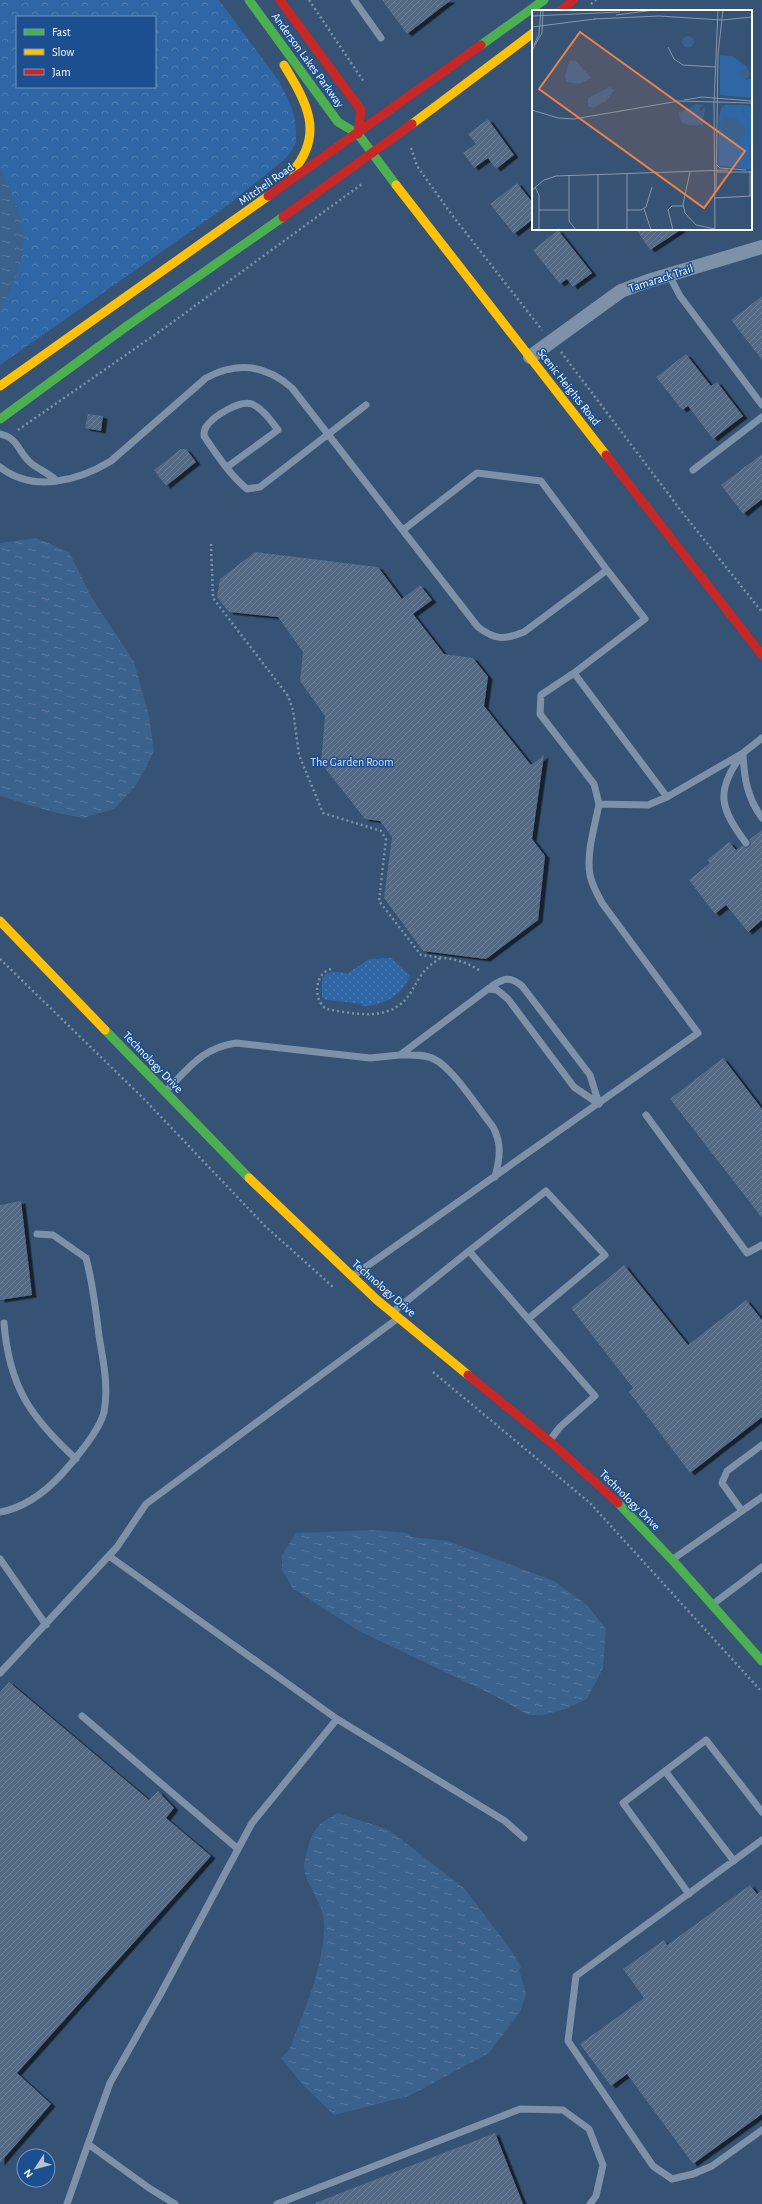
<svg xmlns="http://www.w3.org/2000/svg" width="762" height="2204" viewBox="0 0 762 2204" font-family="'Alegreya Sans',sans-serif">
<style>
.forest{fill:url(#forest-crowns);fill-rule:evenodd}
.park{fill:url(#park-dots)}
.water{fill:url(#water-ripples)}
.building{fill:url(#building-hatch);filter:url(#shadow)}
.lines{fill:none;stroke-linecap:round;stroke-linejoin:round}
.path{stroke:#7d92a8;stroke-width:2.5;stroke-dasharray:2 3;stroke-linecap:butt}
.lane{stroke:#7d92a8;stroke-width:7}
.street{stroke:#7d92a8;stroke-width:14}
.fast{stroke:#4caf50;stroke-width:9}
.slow{stroke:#ffc107;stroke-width:9}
.jam{stroke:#c62828;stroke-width:9}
.labels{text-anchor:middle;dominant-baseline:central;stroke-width:3;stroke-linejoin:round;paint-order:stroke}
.street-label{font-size:12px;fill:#fff;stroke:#1b4f8f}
.park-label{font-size:12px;fill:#cfe3fa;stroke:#1b4f8f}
.inset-road{fill:none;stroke:#8697ac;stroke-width:1}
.view{fill:#ee8249;fill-opacity:0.15;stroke:#ee8249;stroke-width:2}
.inset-edge{fill:none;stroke:#fff;stroke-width:2}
</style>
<defs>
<pattern id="forest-crowns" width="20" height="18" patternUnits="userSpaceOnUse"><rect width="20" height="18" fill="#2f66a5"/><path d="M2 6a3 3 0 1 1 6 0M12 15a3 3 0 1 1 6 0" fill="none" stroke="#4e7db2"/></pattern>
<pattern id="park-dots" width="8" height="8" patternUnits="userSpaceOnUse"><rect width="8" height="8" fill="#2f66a5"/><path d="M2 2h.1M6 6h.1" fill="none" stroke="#4e7db2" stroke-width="1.8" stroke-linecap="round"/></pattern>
<pattern id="water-ripples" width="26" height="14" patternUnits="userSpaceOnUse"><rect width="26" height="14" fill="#3b618d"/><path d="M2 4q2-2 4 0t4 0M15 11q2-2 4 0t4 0" fill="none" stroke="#58799e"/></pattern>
<pattern id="building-hatch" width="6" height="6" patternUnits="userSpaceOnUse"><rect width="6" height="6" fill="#526984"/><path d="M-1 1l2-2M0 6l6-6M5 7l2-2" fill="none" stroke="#6c8096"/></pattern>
<filter id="shadow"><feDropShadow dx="4.5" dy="2.5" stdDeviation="0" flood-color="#0009"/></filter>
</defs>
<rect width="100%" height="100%" fill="#365274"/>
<path class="forest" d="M0 0H219L279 81 288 99 294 115 296 131V142L292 150 285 159 224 208 0 365ZM17 17H155V87H17Z"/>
<path class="park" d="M391 958 410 976C401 996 384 1006 362 1006V1004L326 1000 322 997V979C328 969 337 972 348 973L369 959Z"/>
<path class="water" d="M0 171C7 180 10 189 14 199 33 244 21 270 0 312Z
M36 538 69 552 92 598 134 662 149 716 154 751 137 784 114 809 83 818 52 812 0 796V543Z
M378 1530 406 1533 412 1537 448 1541 554 1581 586 1604 606 1629 603 1668 587 1699 566 1709 542 1715H528L497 1697 359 1631 293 1589 282 1570V1555L296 1533Z
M338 1813 389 1830 465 1889 511 1950 521 1967 519 1970 526 1994 520 2012 489 2053 409 2096 334 2115 304 2086 281 2058 289 2050C304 2011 322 1972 324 1930 326 1904 308 1890 304 1869 303 1863 306 1855 308 1848 314 1827 319 1823 338 1813Z"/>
<path class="building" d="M382 0H451L407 34Z
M488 119 514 155 496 169 488 158 474 168 463 153 476 144 468 134Z
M517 183 533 203V219L514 234 490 204Z
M636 229H682L650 250Z
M558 230 592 273 573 287 567 279 560 284 533 250Z
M762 296V360L731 320Z
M686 354 711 386 717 382 743 416 713 439 688 406 682 410 656 377Z
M88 414 103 416 101 431 85 428Z
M181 449H186L196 462 166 486 154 470Z
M762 454V499L743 514 721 485Z
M255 552 378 567 402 599 420 585 432 600 413 614 444 654 473 658 488 677 484 706 531 765 544 755 532 839 545 856 538 920 486 959 423 951 384 898 392 837 380 821 365 819 321 763 325 716 300 681 303 652 278 617 229 612 217 597 220 579Z
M762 830V920L748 932 726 905 715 914 689 880 710 863 707 860 729 842 736 850 742 846 747 848 751 845 750 839Z
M723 1058 762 1109V1218L670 1099Z
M21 1201 32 1295 0 1300V1205Z
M624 1265 688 1345 746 1300 762 1320V1417L690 1473 629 1392 633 1388 571 1308Z
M9 1682 149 1800 158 1791 174 1808 166 1818 211 1856 17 2073 51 2104 0 2163V1692Z
M750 1885 757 1894 762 1890V2114L693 2164 627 2074 611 2086 580 2044 644 1998 623 1969 664 1940 667 1945Z
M495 2133 523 2204H316L315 2203Z"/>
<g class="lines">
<path class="path" d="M309 0 364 82
M591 4 596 0
M411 148 417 166 452 215 542 330
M561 352 682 512 762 612
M18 430 166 327 362 184
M211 544 213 598 288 696 293 710 299 755 323 813 381 831 386 839 379 901 421 955C442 958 464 958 481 972
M0 959 143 1098 265 1226 333 1287
M331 969C314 974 313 999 326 1009 356 1014 392 1023 411 992 421 975 424 968 441 958
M433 1372 590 1503 762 1692"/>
<path class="lane" d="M354 0 381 38
M669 275 680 296 762 405
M0 434C19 438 18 453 32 464 40 470 48 473 56 480
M0 467C33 493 78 481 111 461L206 378C237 361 266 365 292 388L478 627C495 640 504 640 524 632L607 570 645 619 574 673 667 797
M227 467 278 430C271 421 265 411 254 405 242 398 213 416 206 427 204 430 204 433 204 436 217 455 230 475 247 489L260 487 366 405
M693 470 762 417
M403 530 477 473 541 481 607 570
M574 673 541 695 540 714 594 784 599 804
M743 753C744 778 747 797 762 818
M741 756C715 791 720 809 746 843
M488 989 497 990 508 999 574 1087 599 1104
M400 1055C411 1055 424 1054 434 1059 453 1068 479 1110 493 1127 502 1144 500 1158 495 1177
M166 1091C189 1068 202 1048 236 1043L370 1058 400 1055 492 986C504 978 510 976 522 986L590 1075 599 1104
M646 1115 747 1253 762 1245
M469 1251 546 1191 605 1255 528 1319
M353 1276 698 1033 602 903C597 894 592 885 590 875 586 853 595 826 599 804L648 805 667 797 743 753 762 738
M393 1312 469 1251 595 1396 560 1427 550 1440
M4 1323C9 1386 30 1417 76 1459
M742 1511 722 1483 727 1471 762 1445
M0 1512C24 1508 45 1492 61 1475 74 1461 100 1430 104 1412 109 1387 103 1360 99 1336 96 1310 93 1284 86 1258L53 1235 37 1234
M0 1559 46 1625
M673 1559 762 1497
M713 1604 762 1567
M0 1673 117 1547 146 1504 397 1319
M82 1716 238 1849
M337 1719 505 1821 524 1838
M665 1771 734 1861
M762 1840 576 1976 568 2041 653 2166 672 2179 693 2174 712 2166 762 2130
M689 1894 623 1803 706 1740 762 1812
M88 2144 110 2083 160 1995 252 1823 337 1719 109 1556
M67 2204 88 2144 149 2188 175 2204
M277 2204 520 2109 563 2110 589 2129 603 2165 596 2196 590 2204"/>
<path class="street" d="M530 357 621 291 648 281 762 247"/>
<path class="fast" d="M249 0 338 122 358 134 396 185
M481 45 544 0
M0 419 127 326 283 217
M105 1030 249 1178
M618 1503 675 1563 762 1661"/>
<path class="slow" d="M284 65C307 103 325 134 292 172
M412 124 533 33
M396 185 606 455
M0 386 268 196
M0 921 105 1030
M249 1178 377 1300 468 1375"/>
<path class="jam" d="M280 0 361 110 358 134
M561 11 573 0
M268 196 481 45
M283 217 412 124
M606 455 762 655
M468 1375 554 1445 618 1503"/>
</g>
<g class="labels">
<g class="street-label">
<text transform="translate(308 60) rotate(54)">Anderson Lakes Parkway</text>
<text transform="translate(266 184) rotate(-35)">Mitchell Road</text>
<text transform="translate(661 278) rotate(-18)">Tamarack Trail</text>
<text transform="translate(569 387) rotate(52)">Scenic Heights Road</text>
<text transform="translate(153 1062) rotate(46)">Technology Drive</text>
<text transform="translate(384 1288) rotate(41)">Technology Drive</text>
<text transform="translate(630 1500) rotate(45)">Technology Drive</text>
</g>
<g class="park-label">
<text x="352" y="762">The Garden Room</text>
</g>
</g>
<g transform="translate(532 10)">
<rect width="220" height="220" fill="#365274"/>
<path d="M188 45 200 46 215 57 214 71 217 68 220 70V88L188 85ZM213 95 220 96V115L210 101Z" fill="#2f66a5"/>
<path d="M193 95H213L210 101 220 115 218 148 220 160 186 155 187 107 189 98Z" fill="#2f66a5"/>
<path d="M150 32a6 6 0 1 1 12 0a6 6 0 1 1-12 0ZM37 51H44L59 68 47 74 35 72 33 66ZM208 64a5 5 0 1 1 10 0a5 5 0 1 1-10 0ZM78 77 82 80 74 91 61 98 56 96V88ZM164 94 171 95 167 99 169 101 173 97 171 115H156L149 112 147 103ZM192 106 204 109 212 116 213 124 206 131H196L191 127 189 110Z" fill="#3b618d"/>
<path class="inset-road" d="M84 5 122 0M0 6 88 2M62 9 127 6 190 10 220 7M0 17 63 9M2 35 7 24 9 0M136 37 142 49 151 55 184 57M0 40 10 23 11 0M152 90 170 87 220 91M0 100 26 108 42 109 147 91 220 93M184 154 188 158 214 160M158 162 151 194 153 203 164 215 183 219M185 162H220M37 165V211L44 220M3 177 7 185V220M184 179 186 44 191 0M0 180 12 170 24 166 196 160M218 186V161M182 188 220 186M112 199 119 220M7 200H36M95 200H109L114 197 120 177M66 220V164M95 220V164M141 220 136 200 140 196H151M183 220 182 94 186 0"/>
<path class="view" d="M48 22 213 141 172 198 7 79Z"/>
<rect width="220" height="220" class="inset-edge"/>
</g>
<rect x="16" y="16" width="140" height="72" fill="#1b4f8f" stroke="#7695bc"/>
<rect x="24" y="29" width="20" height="6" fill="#4caf50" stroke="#7695bc"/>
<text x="52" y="36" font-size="12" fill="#ffffff">Fast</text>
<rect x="24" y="49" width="20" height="6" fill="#ffc107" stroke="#7695bc"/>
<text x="52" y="56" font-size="12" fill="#ffffff">Slow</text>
<rect x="24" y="69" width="20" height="6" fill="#c62828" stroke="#7695bc"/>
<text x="52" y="76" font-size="12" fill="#ffffff">Jam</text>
<g transform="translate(36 2168) rotate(234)"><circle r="19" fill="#1b4f8f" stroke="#7695bc"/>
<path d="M0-3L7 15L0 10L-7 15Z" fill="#b9c2ce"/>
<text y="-6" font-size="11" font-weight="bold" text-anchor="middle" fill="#ffffff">N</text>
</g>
</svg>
